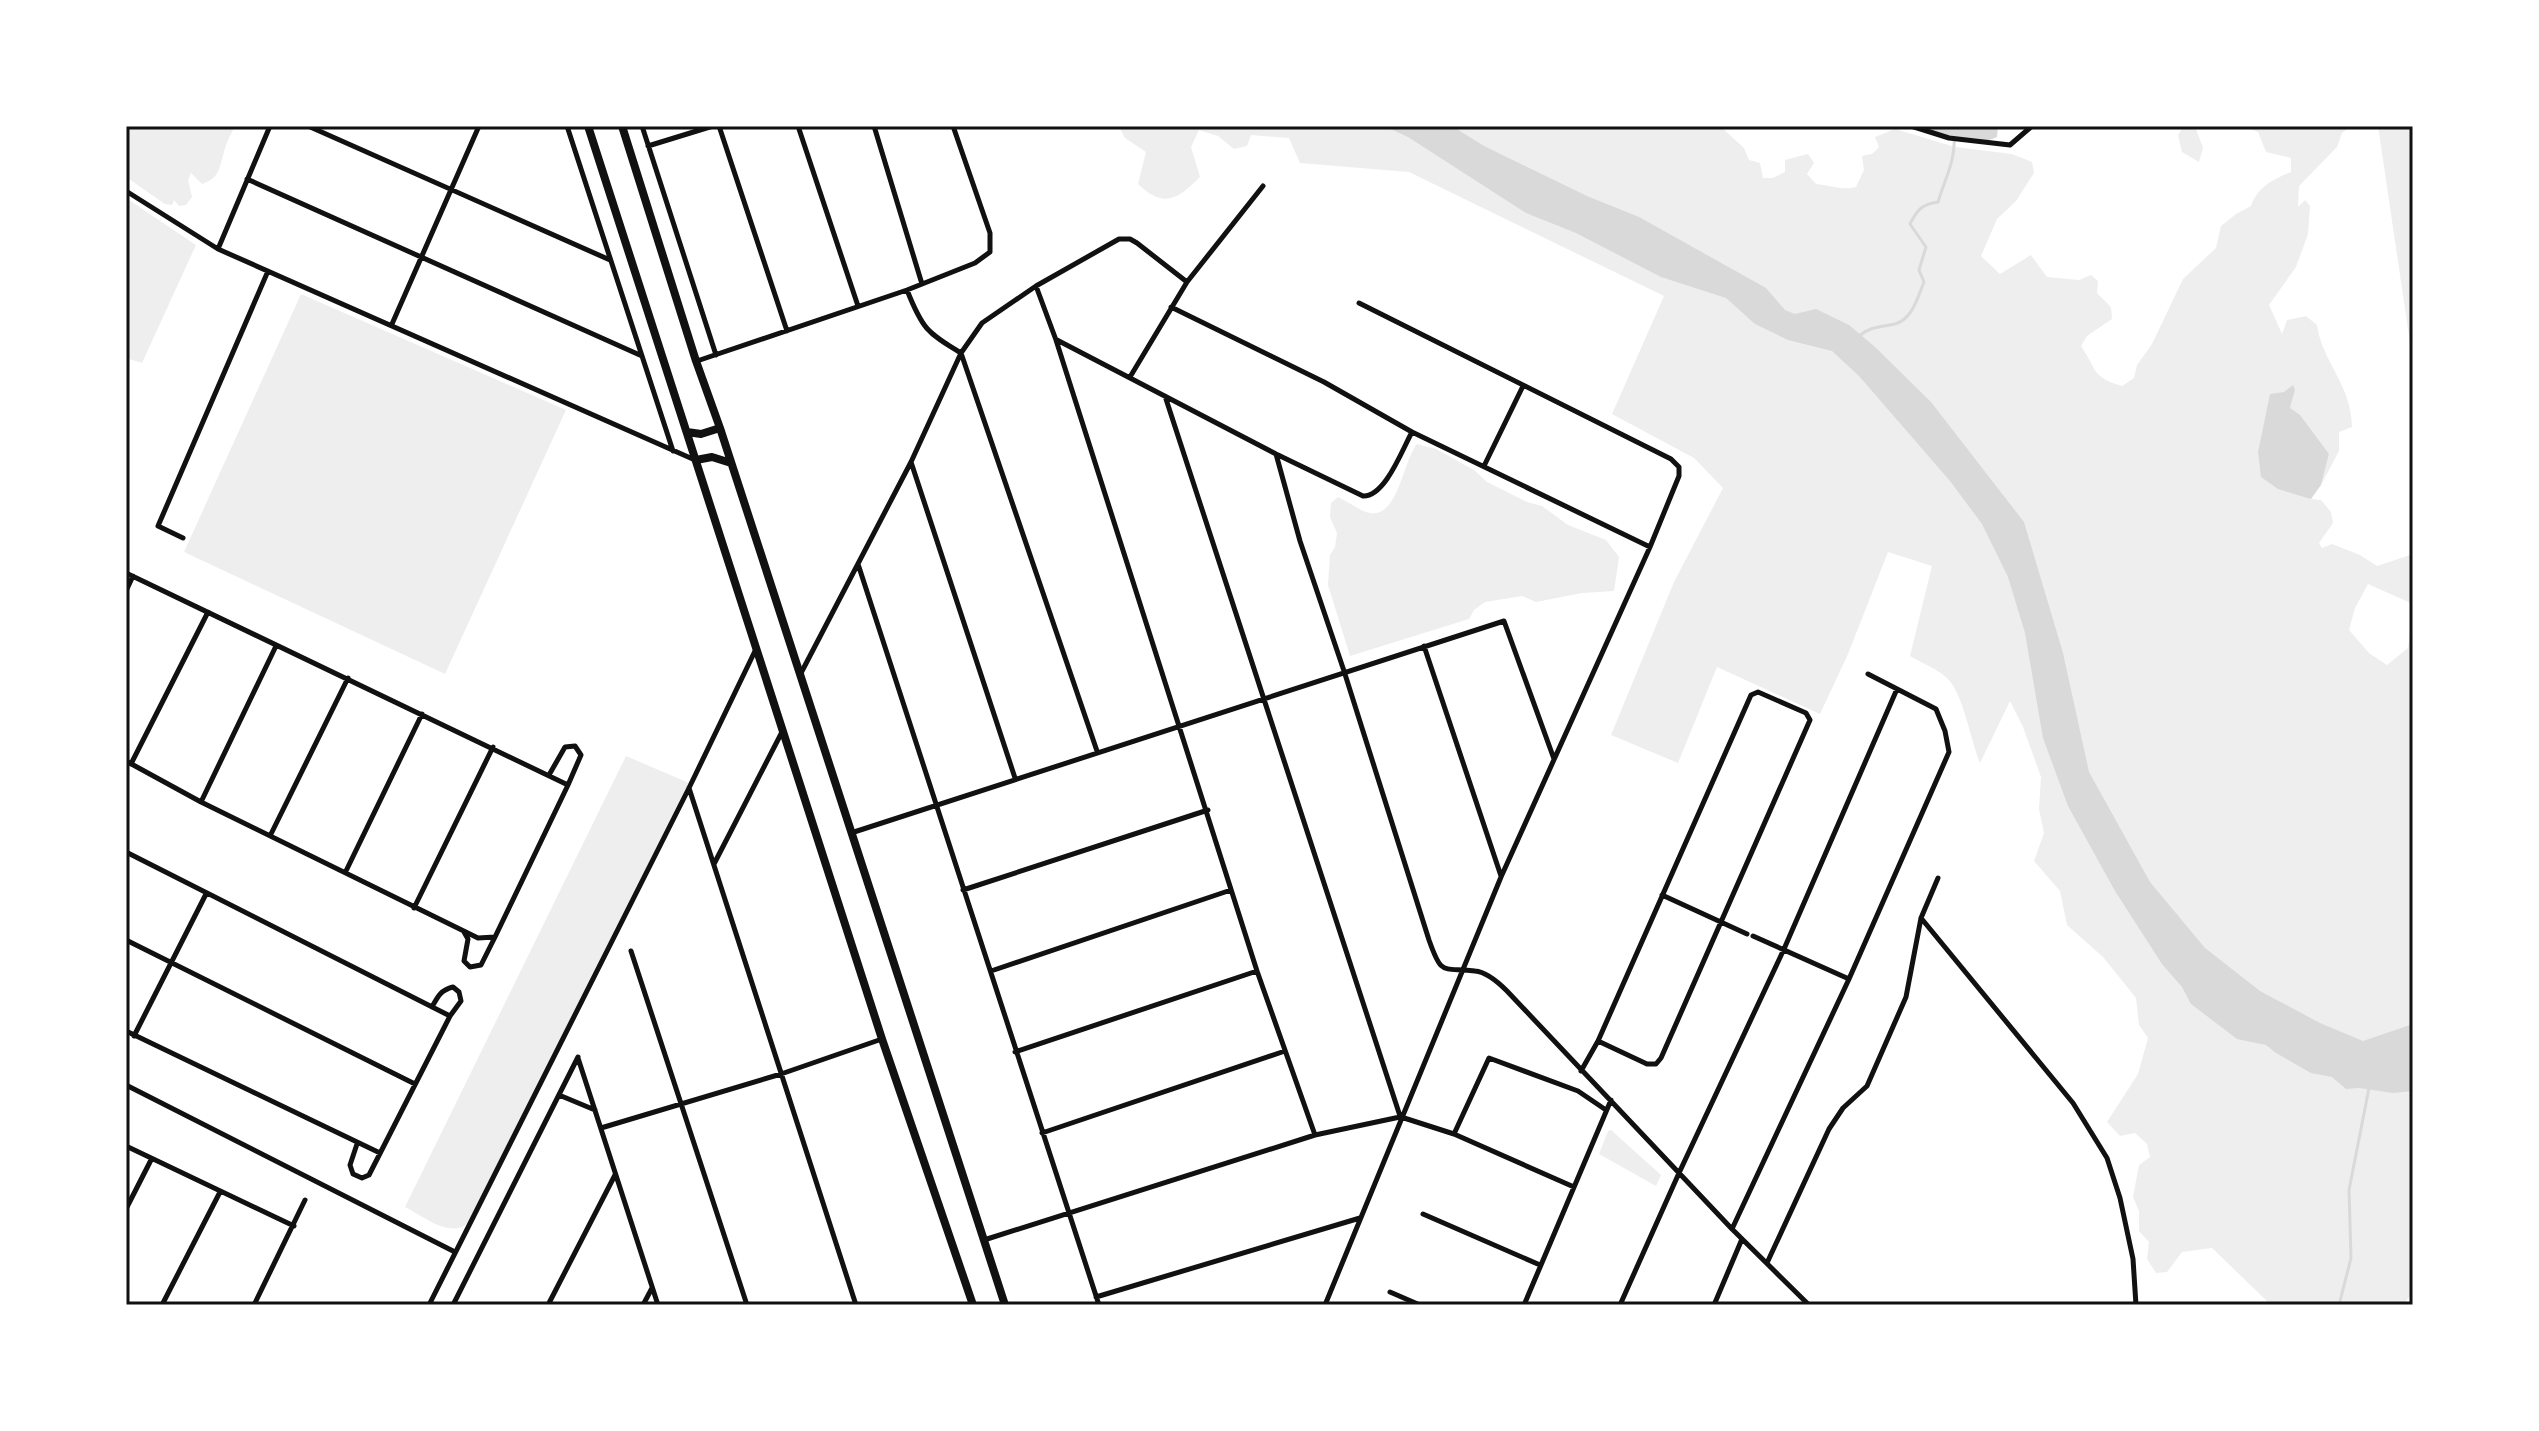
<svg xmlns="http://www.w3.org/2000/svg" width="2539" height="1431" viewBox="0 0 2539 1431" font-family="Mulish,sans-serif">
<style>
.green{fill:#eee}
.water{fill:#d9d9d9}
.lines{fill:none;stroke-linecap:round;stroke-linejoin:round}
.stream{stroke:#d9d9d9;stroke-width:3}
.minor{stroke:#111;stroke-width:5}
.primary{stroke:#111;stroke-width:8}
.neatline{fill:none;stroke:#111;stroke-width:3}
</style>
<rect width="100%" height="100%" fill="#fff"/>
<path class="green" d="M126 126H235C231 134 226 143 224 152 219 168 220 178 202 184L191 173 188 180 192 197 186 205 179 206 174 200 172 205 165 204 126 177Z
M1119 126H1720L1744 148 1749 160 1760 163 1763 178H1773L1785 172V160L1808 154 1814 163 1807 174 1816 184C1829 185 1844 191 1856 187L1864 170 1862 156 1872 154 1879 147 1875 137 1895 129 1955 147 2012 154 2032 162 2034 173 2016 201 1997 219 1981 256 2000 274 2031 255 2047 277 2079 280 2091 275 2098 281 2097 293 2111 307 2112 319 2087 336 2081 346C2097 369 2091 377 2122 386L2134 378 2137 365 2152 344 2183 279 2216 248 2221 226 2236 214 2251 206C2257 187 2274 179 2291 172V158L2266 152 2258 132 2242 126H2351L2342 133 2337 147 2299 186 2298 207 2305 200 2310 206 2308 234 2296 267 2269 305 2282 334 2287 320 2306 316 2317 325C2322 362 2351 383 2352 427L2339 432V451L2321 485 2329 454 2290 408 2295 390 2284 392 2311 499 2321 500 2331 512 2333 523 2319 543 2322 548 2332 544 2360 555 2377 566 2413 554V604L2368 584 2355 608 2349 630 2369 653 2387 665 2408 648 2413 610V1292L2403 1305H2271L2212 1248 2182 1252 2167 1272 2156 1273 2147 1259 2149 1242 2139 1231V1211L2133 1197 2139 1165 2150 1157 2147 1144 2135 1133 2120 1136 2107 1122 2138 1074 2148 1038 2139 1025 2136 998 2103 957 2067 925 2060 891 2034 861 2044 833 2039 809 2041 777 2023 727 2010 701 1980 763C1971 741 1963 694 1948 679 1939 670 1922 663 1910 656L1932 566 1888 552 1848 654 1820 714 1717 667 1678 763 1611 735 1674 582 1723 488 1694 458 1612 414 1664 296 1409 172 1300 163 1289 138 1251 135 1247 146 1234 149 1218 136 1199 130 1191 147 1200 177C1178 199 1164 209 1138 184L1146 152 1125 138Z
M2184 126H2195L2203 148 2199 162 2182 152 2178 135Z
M2378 126H2413V363Z
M126 198 196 245 142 363 126 358Z
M301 294 566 410 445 674 184 552Z
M1417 444 1436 449 1474 470 1487 482 1527 502 1542 506 1568 525 1606 540 1619 557 1614 591 1582 593 1536 602 1522 596 1485 602 1474 610 1469 619 1350 656 1328 585 1330 555 1335 547 1337 533 1330 517 1331 503 1338 497C1347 501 1356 508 1366 512 1398 523 1402 462 1417 444Z
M626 756 689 783 468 1223C450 1239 423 1216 405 1207Z
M1611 1130 1661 1175 1656 1186 1599 1154 1608 1131Z"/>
<path class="water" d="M1384 126H1452L1484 146 1587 196 1639 217 1766 288 1785 310 1795 314 1816 309 1849 325 1875 347 1931 402 2024 522 2063 653 2089 772 2150 882 2205 948 2260 991 2320 1023 2363 1041 2413 1024V1091L2393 1093 2359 1088 2346 1089 2332 1077 2311 1073 2276 1053 2266 1045 2237 1039 2191 1004 2182 987 2162 964 2115 891 2068 806 2043 738 2025 633 2008 577 1982 524 1950 481 1859 376 1832 351 1788 340 1755 324 1726 298 1661 277 1576 233 1526 213 1408 137Z
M1915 126H1998L1997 137C1978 148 1935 133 1915 126Z
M2293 385 2295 390 2290 408 2300 415 2329 454 2321 485 2311 499 2278 489 2261 477 2258 452 2270 394 2284 392Z"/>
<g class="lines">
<path class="stream" d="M1859 336C1871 326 1881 327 1895 324 1913 319 1918 296 1924 282L1919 270 1926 247 1910 224C1917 210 1922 204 1938 202 1944 181 1956 160 1954 137
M2339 1305 2351 1258 2349 1190 2369 1088"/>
<path class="minor" d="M308 126 610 260
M567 126 673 451
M642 126 716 355
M719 126 787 331
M798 126 858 306
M874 126 922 284
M1911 126 1949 138 2010 145 2032 126
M648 146 713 126
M247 179 642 356
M126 191 218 249 695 460
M218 249 270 126
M1036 286 1056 340 1257 971 1315 1135
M907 290C922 328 927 333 961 353L1097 751
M1171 307 1324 382 1412 432 1650 547
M392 324 479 126
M1057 340 1276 454 1363 496C1385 497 1402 450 1412 432
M697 361 907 290 975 263 990 252V233L953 126
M1130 377 1187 282 1263 186
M1165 396 1400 1116
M1276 454 1300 541 1344 671 1429 940C1442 977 1442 967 1475 971 1487 972 1499 983 1507 991L1732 1229 1809 1305
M911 462 1015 778
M1484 466 1523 386
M183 538 158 526 268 271
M858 564 1099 1305
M126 573 568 785 495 937
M126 591 133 576
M1424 646 1501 876
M800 675 911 462 961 353 982 323 1036 286 1119 239H1130L1137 243 1187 282
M126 761 201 802 478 938 495 937 481 965 470 967 464 961 468 939 464 932
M131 764 208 612
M549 775 565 747 575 746 581 755 568 785
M689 788 856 1305
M201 802 276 646
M851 833 1504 621 1554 759
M271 834 348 678
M126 852 450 1016
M714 864 783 730
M346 871 422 714
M963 890 1208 810
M1662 895 1747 934
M414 908 493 747
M1921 918 2073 1103 2107 1158 2120 1198 2133 1259 2136 1305
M1753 936 1849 979
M126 940 415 1084
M631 951 747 1305
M991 971 1231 890
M126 1031 380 1153
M134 1036 206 894
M1015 1052 1257 971
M578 1058 658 1305
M1581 1071 1598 1041 1751 695 1758 692 1806 713 1810 720 1661 1058 1656 1064H1647L1598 1041
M126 1085 455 1252
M559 1095 595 1110
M1401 1117 1454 1134 1574 1187
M601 1128 781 1074 882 1039
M1042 1133 1285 1051
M1454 1134 1489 1058 1578 1091 1606 1110
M357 1144 350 1165 353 1174 362 1178 369 1175 450 1016 461 1001 459 992 453 987C441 990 438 996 432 1007
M126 1146 294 1226
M126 1209 151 1160
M1423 1214 1540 1265
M1732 1229 1849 979 1949 752 1945 731 1936 709 1868 674
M984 1240 1315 1135 1400 1117
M1767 1263 1829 1129 1843 1108 1867 1086 1906 997 1921 918 1938 878
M1390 1292 1420 1305
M1096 1297 1360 1218
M162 1305 220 1192
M254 1305 305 1200
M429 1305 689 788 755 651
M453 1305 578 1057
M548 1305 615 1175
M643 1305 652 1288
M1325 1305 1501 877 1650 547 1679 476V467L1671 459 1359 303
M1524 1305 1611 1100
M1620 1305 1679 1173 1784 949 1897 689
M1714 1305 1742 1239"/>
<path class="primary" d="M588 126 882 1039 973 1305
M622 126 696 361 720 428 1005 1305
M687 432 701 434 720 428
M696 460 712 457 731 463"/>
</g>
<rect width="2539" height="1431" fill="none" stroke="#ffffff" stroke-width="256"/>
<rect x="128" y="128" width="2283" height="1175" class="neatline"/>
</svg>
